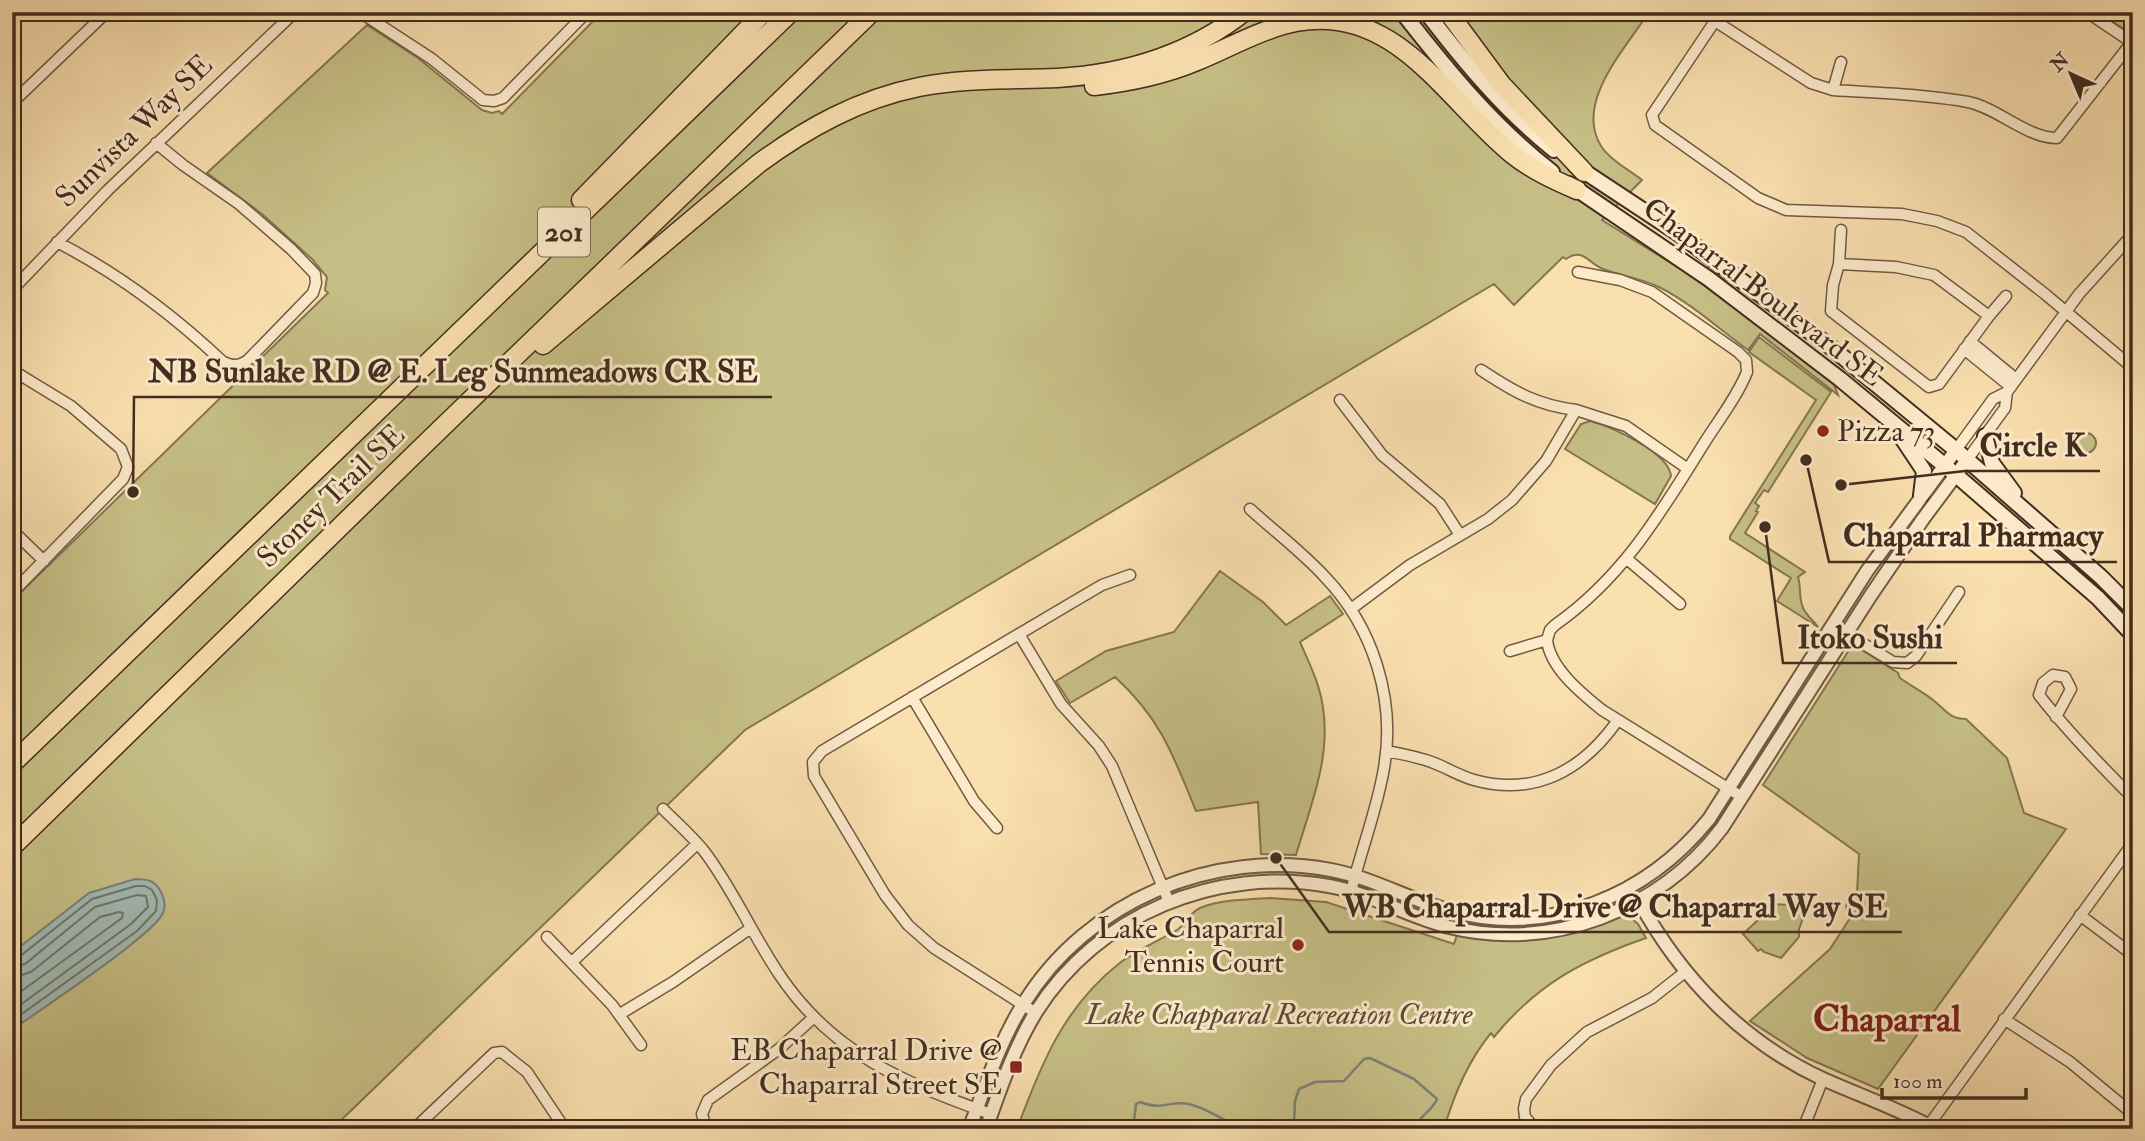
<svg xmlns="http://www.w3.org/2000/svg" width="2145" height="1141" viewBox="0 0 2145 1141" font-family="'IM FELL Double Pica',serif">
<style>
.green{fill:#c6bf85;stroke:#847652;stroke-width:2}
.water{fill:#a1bab4;stroke:#7b8278;stroke-width:2}
.lines{fill:none;stroke-linecap:round;stroke-linejoin:round}
.shore{stroke:#72746a;stroke-width:2}
.stream{stroke:#7b8278;stroke-width:2.5}
.minor-casing{stroke:#705a43;stroke-width:13}
.tertiary-casing{stroke:#705a43;stroke-width:16}
.secondary-casing{stroke:#422d1f;stroke-width:18}
.motorway-casing{stroke:#422d1f;stroke-width:21}
.minor{stroke:#fceacb;stroke-width:10}
.tertiary{stroke:#fceacb;stroke-width:12}
.secondary{stroke:#fceacb;stroke-width:14}
.motorway{stroke:#fadfaf;stroke-width:18}
.poi-dot{fill:#8f2418;stroke:#fceacb;stroke-width:2.5}
.labels{text-anchor:middle;dominant-baseline:central;stroke-width:6;stroke-linejoin:round;paint-order:stroke}
.shield{fill:#fceacb;stroke:#7a6653;stroke-width:2}
.shield-label{font-size:28px;font-weight:bold;fill:#422d1f}
.street-label{font-size:30px;fill:#422d1f;stroke:#fceacb}
.poi-label{font-size:30px;fill:#422d1f;stroke:#fceacb;text-anchor:end}
.park-label{font-size:30px;font-style:italic;fill:#5c4a33;stroke:#fceacb}
.district-label{font-size:37px;font-weight:bold;fill:#7a1f14;stroke:#fceacb}
.leader{fill:none;stroke:#422d1f;stroke-width:2.5}
.callout-dot{fill:#422d1f;stroke:#fceacb;stroke-width:2.5}
.callout-label{font-size:32px;text-anchor:middle;font-weight:bold;fill:#422d1f;stroke:#fceacb;stroke-width:6;stroke-linejoin:round;paint-order:stroke}
</style>
<rect width="100%" height="100%" fill="#fadfaf"/>
<filter id="stains"><feTurbulence type="fractalNoise" baseFrequency=".00286" numOctaves="4"/><feColorMatrix values="0 0 0 0 .2 0 0 0 0 .09 0 0 0 0 .02 0 0 0 .5 -.17"/></filter>
<radialGradient id="worn" r=".72"><stop offset=".6" stop-color="#630" stop-opacity="0"/><stop offset="1" stop-color="#630" stop-opacity=".3"/></radialGradient>
<path class="green" d="M602 12H1649C1626 48 1574 102 1601 146 1610 160 1629 170 1642 180L1602 220 1695 278 1833 382 1838 395 1760 334 1748 350C1719 329 1691 303 1659 287 1641 278 1621 276 1603 269 1588 263 1583 247 1566 259L1563 257 1514 305 1494 284 745 730 332 1129H12V601L328 293 325 290 327 277 312 259 262 214 207 173 367 25 418 58 482 110 492 113 499 111 502 114Z
M2097 12H2133V35Z
M1759 337 1831 392 1768 492 1764 490 1755 503 1759 506 1756 511 1758 512 1745 533 1805 572 1798 577C1801 586 1799 595 1802 605 1804 614 1814 621 1818 627L1777 601 1791 578 1730 539V536L1816 400 1749 352Z
M1590 421C1613 427 1669 453 1671 476L1655 504 1565 449 1581 424Z
M2076 443a10 10 0 1 1 20 0a10 10 0 1 1-20 0Z
M1220 571 1263 602 1286 625 1330 596 1343 614 1300 642C1309 663 1320 684 1323 708 1331 758 1310 807 1296 855L1261 854 1258 802 1196 811C1173 755 1161 719 1115 677L1070 703 1056 681 1106 651 1174 632Z
M1851 647 1862 650 1898 673 1900 678C1911 686 1923 692 1933 700 1945 709 1949 719 1966 719L2007 758 2024 813 2066 829 1878 1089 1807 1058 1750 1021 1830 949 1854 912 1846 908 1849 893H1857L1859 854 1763 785Z
M1270 898 1326 902 1454 944 1457 935C1500 943 1544 941 1586 929 1600 926 1613 917 1627 915L1638 924 1646 938C1583 960 1537 984 1494 1037L1491 1033C1468 1061 1454 1094 1444 1129H1017C1041 1064 1064 1006 1121 962 1139 949 1158 941 1177 930 1186 924 1190 912 1200 908 1219 900 1249 899 1270 898Z
M1775 904 1800 906 1802 921 1799 929V937L1781 958 1764 952 1761 949 1758 951 1743 934Z"/>
<path class="water" d="M135 879C147 879 155 880 161 892 164 898 166 906 163 913 154 935 38 1011 12 1030V953L89 893Z"/>
<g class="lines">
<path class="shore" d="M12 958 19 957 92 899 136 886H145L152 890 157 900 156 911 137 931 12 1021
M12 967 25 964 95 907 137 895 146 896 148 907 131 924 12 1011
M12 978 31 972 100 917 119 912 123 913 122 918 12 998"/>
<path class="stream" d="M1294 1123 1295 1101 1299 1089 1315 1082 1344 1081 1364 1059 1370 1058 1414 1079 1437 1099C1433 1110 1419 1116 1414 1129
M1133 1129 1136 1104 1140 1102C1163 1111 1170 1100 1189 1104 1207 1108 1223 1121 1240 1127 1268 1123 1256 1112 1286 1129"/>
<g class="minor-casing">
<path id="minor" d="M360 12 432 59 483 100 494 101 503 98 587 12
M1721 12 1652 115 1655 125 1758 198 1786 210 1902 214 1937 221 1966 232 2045 294 2133 368
M2087 12 2133 43
M1715 21 1811 83 1833 90C1877 93 1924 94 1968 102 1998 108 2027 138 2057 138L2132 42
M1833 90 1841 62
M12 103 107 12
M57 242C119 274 171 313 222 361 231 366 239 367 248 360L313 293 316 283 315 274 291 249 239 204 183 165 156 143
M1839 264 1896 267 1934 275 1989 316 1939 384 1929 387 1831 311 1833 285 1839 264 1841 230
M12 290 108 190 295 12
M1989 316 2006 296
M1970 341 2016 379
M1964 349 2011 387
M12 370 71 406 121 449 128 467 123 479 12 593
M1481 370C1514 392 1537 405 1576 410
M1340 400 1382 455 1440 504 1460 535
M1956 450 1993 399 2007 392 2079 294 2133 234
M1967 460 2005 408 2007 392
M1250 509C1274 531 1302 552 1325 577 1373 627 1396 699 1384 768 1377 810 1361 850 1351 892
M12 530 44 561
M1627 559 1680 604
M1351 609 1410 565 1488 519 1512 500 1546 461 1576 410 1626 426 1688 469
M1833 625 1893 662 1907 663 1916 656 1959 592
M1019 634 1061 704 1099 746 1112 766 1169 902
M1547 640C1550 668 1581 693 1602 710L1742 797
M1510 651 1547 640 1550 630 1555 625C1623 577 1660 514 1703 445 1718 421 1737 397 1747 372L1746 360 1738 352 1652 292 1620 280 1578 272
M912 697 974 801 997 828
M2056 717 2071 689 2065 677 2053 675 2043 683 2039 695C2068 732 2100 765 2133 798
M1386 751C1402 754 1419 757 1434 763 1447 768 1460 776 1474 780 1535 797 1583 770 1618 720
M663 809C677 823 692 836 704 851 733 889 752 934 779 974 832 1054 905 1083 991 1114
M2080 915 2133 955
M547 937 612 1005 641 1045
M572 962 697 844
M1036 1013 934 948 908 925 885 895 814 776 813 762 822 751 1068 605 1102 585 1130 575
M620 1014 673 982 751 928
M2004 1019 2070 1062 2133 1114
M1929 1125 2133 843
M414 1129 494 1053 502 1052 527 1072 565 1129
M706 1129 702 1114 708 1100 779 1049 814 1017
M1546 1129 1532 1125 1525 1117 1524 1109 1526 1099 1551 1065 1587 1032 1652 998 1685 972
M1803 1129 1823 1079"/>
</g>
<g class="tertiary-casing">
<path id="tertiary" d="M1639 901C1681 978 1743 1042 1823 1079 1861 1096 1899 1109 1935 1129
M969 1129C986 1086 999 1042 1024 1003 1087 901 1213 848 1331 870 1373 878 1410 900 1451 911 1549 937 1647 896 1709 819L1867 571 1956 450
M986 1129C1000 1089 1014 1048 1036 1012 1098 914 1216 866 1329 886 1372 894 1408 917 1449 927 1551 952 1659 911 1722 828L1871 595 1923 519 1967 460"/>
</g>
<g class="secondary-casing">
<path id="secondary" d="M1402 12C1449 72 1492 125 1552 172
M1426 12C1465 63 1504 110 1554 150
M1576 166 1679 234 1832 348 1956 450 2101 577 2133 609
M1569 184 1709 279 1840 379 1956 475 2098 598 2133 635
M1900 435 1924 471 1921 495
M1985 436 1992 463 2014 493"/>
</g>
<g class="motorway-casing">
<path id="motorway" d="M1448 12 1502 85 1584 172
M1094 86C1129 82 1164 75 1197 61 1229 48 1261 29 1296 22 1395 3 1446 100 1512 154 1532 170 1554 180 1577 190
M581 200 764 12
M543 345 758 164C807 128 859 99 919 87 965 78 1011 80 1057 78 1125 74 1189 55 1244 12
M12 764 791 12
M12 847 426 443 872 12"/>
</g>
<use href="#minor" class="minor"/>
<use href="#tertiary" class="tertiary"/>
<use href="#secondary" class="secondary"/>
<use href="#motorway" class="motorway"/>
</g>
<g class="poi-dot">
<circle cx="1823" cy="431" r="7"/>
<circle cx="1298" cy="945" r="7"/>
<rect x="1009" y="1060" width="14" height="14" rx="3.5"/>
</g>
<g class="labels">
<rect class="shield" x="538" y="207.5" width="52" height="49" rx="5"/>
<g class="shield-label">
<text x="564" y="232">201</text>
</g>
<g class="street-label">
<text transform="translate(134 131) rotate(-44)">Sunvista Way SE</text>
<text transform="translate(1763 292) rotate(37)">Chaparral Boulevard SE</text>
<text transform="translate(331 496) rotate(-44)">Stoney Trail SE</text>
</g>
<g class="poi-label">
<text x="1837" y="431" text-anchor="start">Pizza 73</text>
<text x="1284" y="928">Lake Chaparral<tspan x="1284" dy="34">Tennis Court</tspan></text>
<text x="1002" y="1050">EB Chaparral Drive @<tspan x="1002" dy="34">Chaparral Street SE</tspan></text>
</g>
<g class="park-label">
<text x="1279" y="1014">Lake Chapparal Recreation Centre</text>
</g>
<g class="district-label">
<text x="1887" y="1019">Chaparral</text>
</g>
</g>
<path class="leader" d="M133 492L134 397H772M1841 485L1965 471H2100M1806 460L1829 562H2117M1765 527L1783 663H1957M1276 858L1329 932H1902"/>
<g class="callout-dot">
<circle cx="133" cy="492" r="7"/>
<circle cx="1841" cy="485" r="7"/>
<circle cx="1806" cy="460" r="7"/>
<circle cx="1765" cy="527" r="7"/>
<circle cx="1276" cy="858" r="7"/>
</g>
<g class="callout-label">
<text x="453" y="382">NB Sunlake RD @ E. Leg Sunmeadows CR SE</text>
<text x="2033" y="456">Circle K</text>
<text x="1973" y="546">Chaparral Pharmacy</text>
<text x="1870" y="648">Itoko Sushi</text>
<text x="1615" y="917">WB Chaparral Drive @ Chaparral Way SE</text>
</g>
<rect width="2145" height="1141" fill="none" stroke="#fadfaf" stroke-width="42"/>
<rect x="14" y="14" width="2117" height="1113" fill="none" stroke="#422d1f" stroke-width="3.5"/>
<rect x="21" y="21" width="2103" height="1099" fill="none" stroke="#422d1f" stroke-width="2"/>
<g transform="translate(2071 74) rotate(316)" stroke="#fceacb" stroke-width="5" paint-order="stroke">
<path d="M0-5L12 26L0 18L-12 26Z" fill="#422d1f"/>
<text y="-10" font-size="19" font-weight="bold" text-anchor="middle" fill="#422d1f">N</text>
</g>
<path d="M1882 1088v10h144v-10" fill="none" stroke="#422d1f" stroke-width="3.5"/>
<text x="1893" y="1088" font-size="21" fill="#422d1f" stroke="#fceacb" stroke-width="5" paint-order="stroke">100 m</text>
<rect width="100%" height="100%" filter="url(#stains)"/>
<rect width="100%" height="100%" fill="url(#worn)"/>
</svg>
